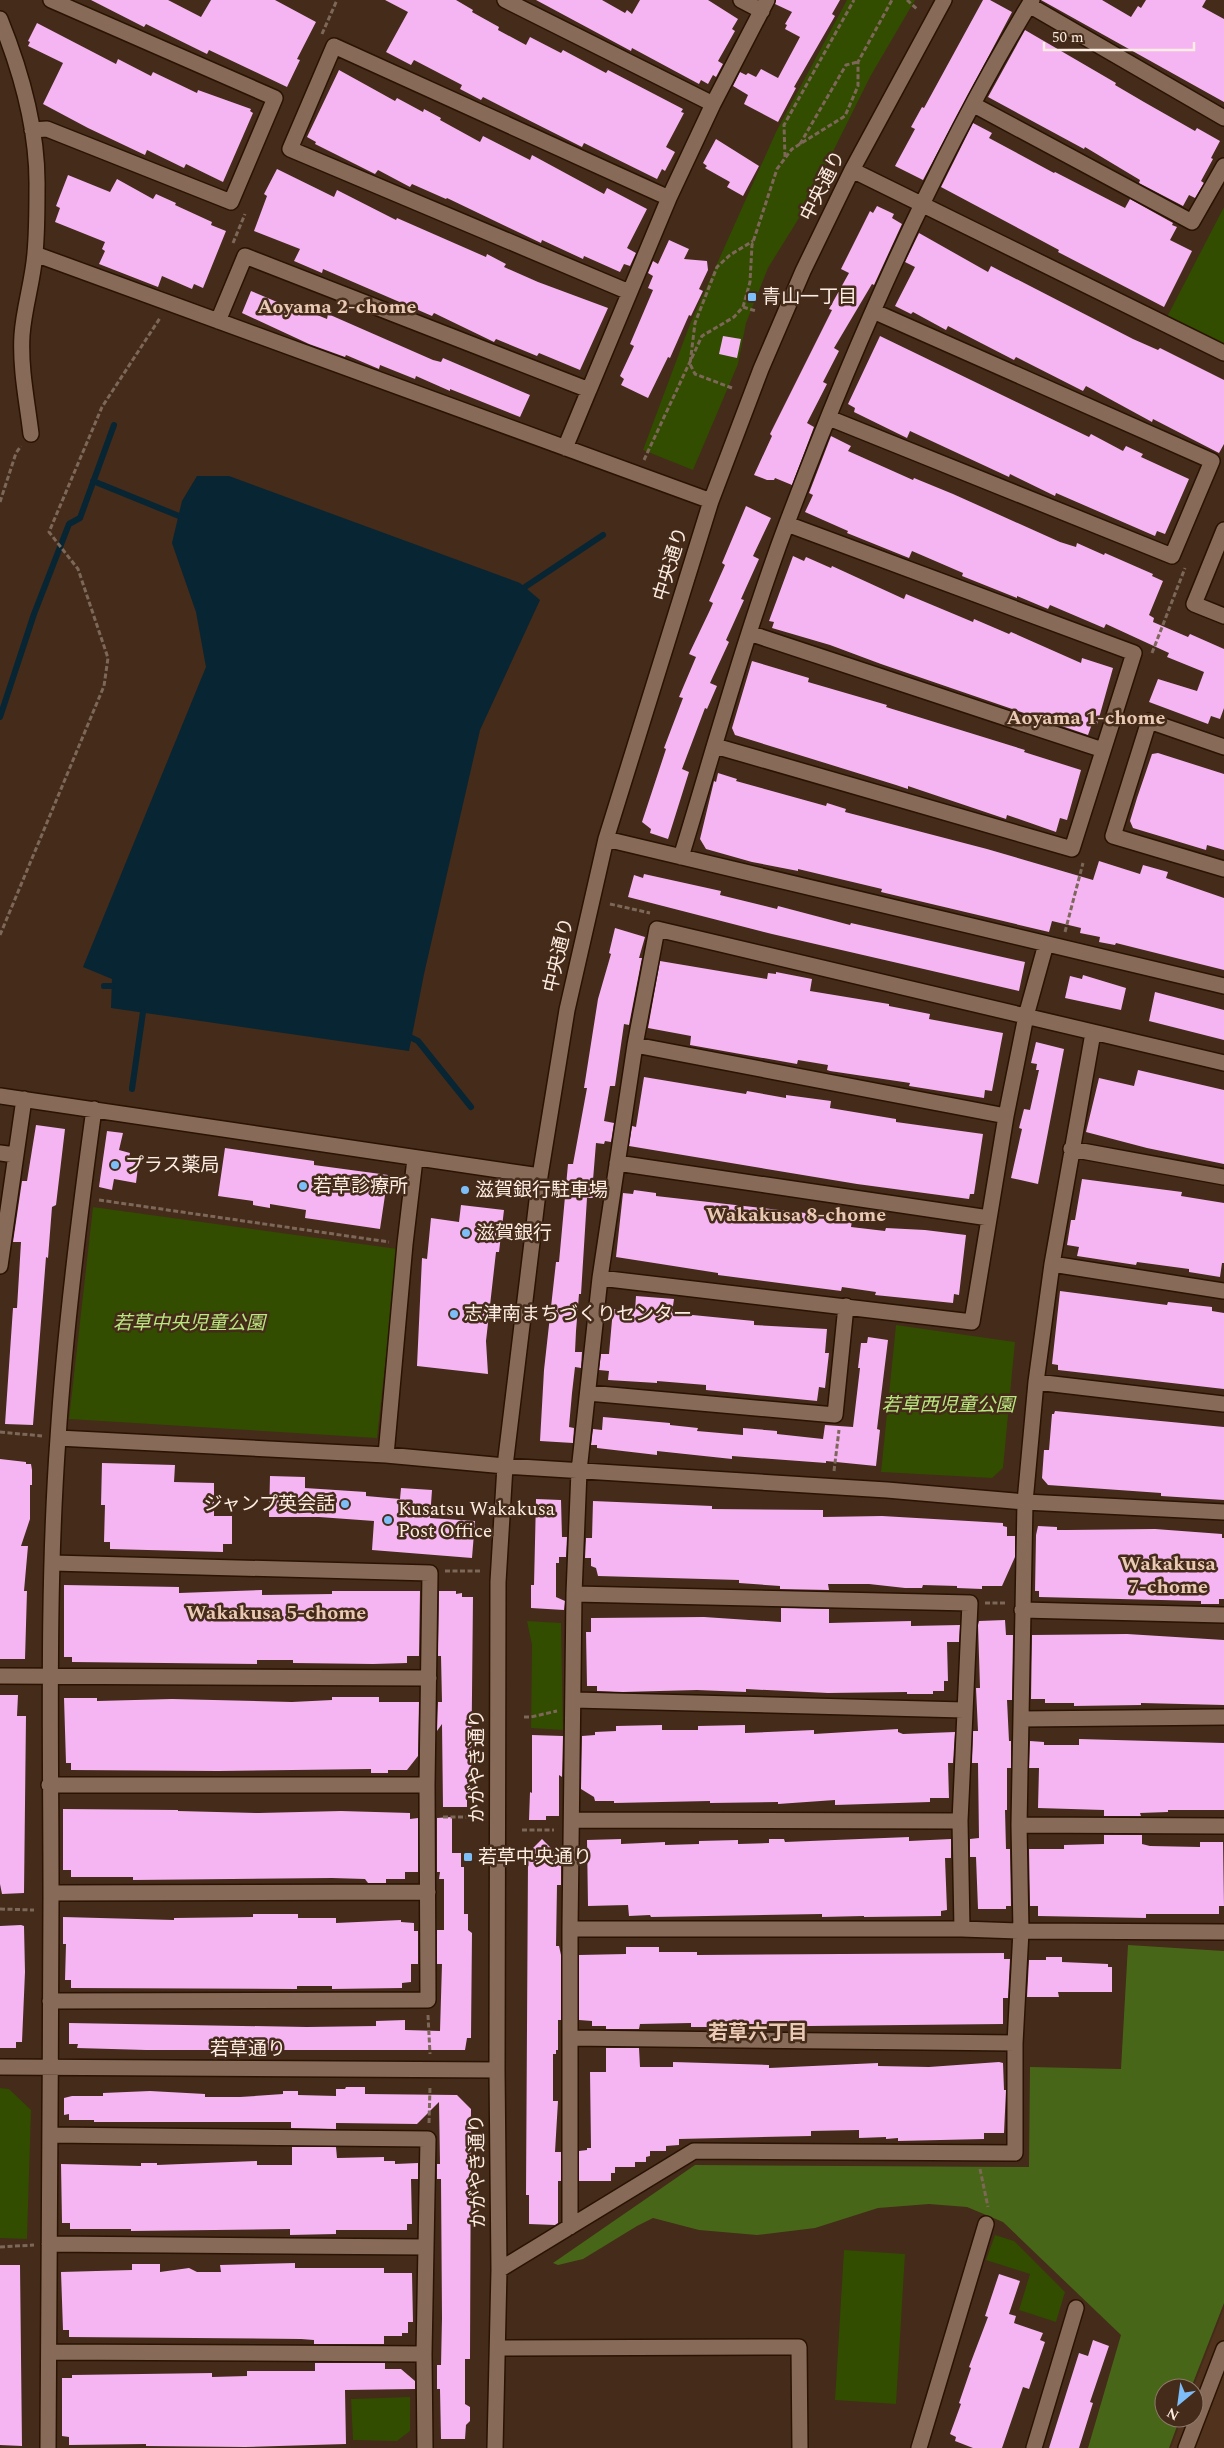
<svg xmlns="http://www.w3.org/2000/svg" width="1224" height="2448" viewBox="0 0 1224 2448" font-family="Spectral,'Noto Sans JP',serif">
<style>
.built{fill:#51331d}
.green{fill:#324c00}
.forest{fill:#486617}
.water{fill:#072533}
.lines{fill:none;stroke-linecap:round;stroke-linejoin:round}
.stream{stroke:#072533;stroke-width:6}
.building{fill:#f5b4f2}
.minor-casing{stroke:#2a1303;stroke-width:18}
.path{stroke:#7d6758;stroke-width:3;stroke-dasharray:5 2.5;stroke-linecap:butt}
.minor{stroke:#876b58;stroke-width:15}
.poi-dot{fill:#7dbef9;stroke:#442b1a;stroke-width:2}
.labels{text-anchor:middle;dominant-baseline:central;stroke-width:5;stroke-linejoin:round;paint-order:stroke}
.street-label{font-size:19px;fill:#feede2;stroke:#442b1a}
.poi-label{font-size:19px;fill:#feede2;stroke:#442b1a;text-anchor:start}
.park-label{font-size:19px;font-style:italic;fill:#b9e67f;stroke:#442b1a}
.neighbourhood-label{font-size:20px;font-weight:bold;fill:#ebcab5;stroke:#442b1a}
</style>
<rect width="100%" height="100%" fill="#442b1a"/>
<path class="built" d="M1224 2308V2448H1171L1182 2418H1194L1193 2388Z"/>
<path class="green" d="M847 0H915L870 77 804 210 768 268 746 323 738 364 693 470 643 450 690 324 776 132Z
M1224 207V344L1167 317Z
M93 1207 398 1249 377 1438 69 1419Z
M896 1325 1015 1342 1003 1468 992 1478 881 1472Z
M527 1621 561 1623 563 1730 531 1728 532 1645Z
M0 2088 9 2089 31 2110 27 2239 0 2238Z
M995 2235 1014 2241 1065 2292 1056 2322 1019 2310 1030 2274 986 2260Z
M844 2250 905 2254 896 2404 835 2400Z
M410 2397V2431L397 2441 353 2440 351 2399Z"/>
<path class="forest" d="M1128 1945 1224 1951V2303L1191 2388H1164V2418H1180L1169 2448H1088L1121 2335 1003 2222 967 2207 929 2204 878 2208 815 2228 757 2235 699 2230 653 2218 637 2226 583 2259 558 2265 553 2263 695 2165 1029 2167 1030 2067 1121 2069Z"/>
<path class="water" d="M197 476H229L520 583 540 600 480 730 424 974 409 1051 111 1008 112 979 83 967 206 667 196 612 172 543 182 501Z"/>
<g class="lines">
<path class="stream" d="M93 481 179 516
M525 587 603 535
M0 717 34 614 69 524 80 518 114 425
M104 986H112
M412 1038 418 1041 471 1107
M132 1089 143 1012"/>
</g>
<path class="building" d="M91 0H168L201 17 211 0H275L316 22 297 59 300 60 287 87 209 50 207 54 146 24 144 27Z
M385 0H456L473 10 472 12 499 27 498 30 526 45 530 37 561 53 563 50 606 73 608 70 683 109 681 112 684 113 666 147 675 152 665 171 662 169 657 179 584 143 582 147 483 97 481 100 460 89 462 85 414 60 411 65 386 52 408 12Z
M536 0H602L625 13 627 10 632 14 640 0H708L738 19 732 29 735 31 718 61 723 64 716 77 713 75 708 84 701 80 699 84 632 48 631 51Z
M776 0H840L832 14 835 16 794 87 796 88 778 122 744 104 748 95 733 86 740 72 746 75 748 73 756 77 761 69 778 78 800 37 785 29 787 25 785 24 792 12 775 4Z
M983 0H990L1012 12 923 180 895 166 915 129 911 127 922 107 924 108Z
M1041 0H1102L1131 17 1138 6 1141 8 1146 0H1206L1202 7 1224 19V102Z
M37 23 116 64 118 59 151 76 153 72 197 93 198 90 251 109 250 111 253 113 223 182 186 164 184 168 147 150 145 155 88 128 43 104 63 63 28 46 30 42 28 41Z
M1025 30 1116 83 1115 85 1144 102 1195 131 1197 128 1220 141 1211 158 1213 159 1201 181 1204 183 1195 198 1189 195 1183 206 1139 183 1140 180 1085 147 1084 149 988 97Z
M339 70 395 101 397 98 423 112 424 109 441 118 440 120 480 142 483 136 530 160 532 155 604 194 607 188 647 209 627 248 636 253 630 266 624 264 620 272 584 256 583 259 542 240 541 243 447 198 446 199 412 184 410 187 378 170 375 174 315 144 316 142 307 137Z
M973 123 992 133 989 138 1054 173 1055 172 1125 208 1130 199 1173 223 1172 225 1177 227 1170 240 1192 251 1164 307 1058 252 1059 250 941 187Z
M716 139 759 166 743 196 727 187 730 182 705 168 707 166 703 163Z
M277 169 334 197 337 190 396 220 397 218 486 257 487 254 506 264 504 267 538 282 608 308 580 370 539 353 537 356 496 339 494 342 434 313 432 316 323 269 322 273 294 261 300 249 254 231 267 196 264 194Z
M68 175 110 192 117 179 153 199 156 194 176 203 175 205 212 222 211 225 226 231 203 288 194 284 192 289 162 276 158 287 99 264 105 251 102 249 105 242 55 222 60 208 56 206Z
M877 206 894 214 892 218 902 224 874 285 872 284 834 348 839 351 823 382 827 384 807 423 814 427 792 485 775 478 774 480H767L754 475 772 436 770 434 832 310 829 309 849 273 841 269 870 211 873 213Z
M919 233 988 272 991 266 1133 339 1158 350 1160 348 1224 380V444L1219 453 1153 419 1152 422 1086 386 1083 391 1016 357 1014 360 948 326 946 330 913 312 911 314 895 306 915 267 905 262Z
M669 240 689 249 684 259 707 261 708 270 699 289 703 291 691 316 689 315 670 358 668 357 648 398 621 385 624 379 620 376 634 346 630 344 653 290 648 288 653 276 648 273 653 261 658 264Z
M251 291 303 313 305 310 327 319 328 314 433 360 441 362 443 358 530 395 520 417 450 389V391L416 376 415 379 380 365 379 369 346 355 345 357 309 344 242 313Z
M723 336 741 339 737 358 719 354Z
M880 336 1089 437 1091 434 1123 451 1126 446 1143 454 1141 457 1189 479 1165 534 1157 531 1155 536 1056 493 1055 496 1010 474 1009 477 910 431 907 438 854 412 855 408 848 404Z
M831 436 851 446 848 451 913 480 914 478 953 494 1060 542 1076 547 1077 543 1104 555 1105 553 1153 574 1152 576 1163 581 1149 615 1154 618 1153 622 1188 637 1190 634 1224 649V708L1220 719 1211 716 1208 724 1149 702 1158 679 1197 691 1204 672 1167 657 1169 653 1106 624 1104 628 1050 605 1048 609 1017 596V598L962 576 963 573 912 551 909 558 847 533 848 531 805 512 813 495 809 493Z
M746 506 771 518 753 556 759 559 741 599 744 600 726 640 729 642 710 683 717 686 707 709 705 708 682 769 689 772 668 839 650 833 651 829 642 822 666 749 664 748 683 698 679 697 696 657 689 654 710 610 713 603 709 601 725 565 722 563Z
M793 556 804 561 806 557 831 568 832 566 904 599 906 594 973 622 974 619 1009 634 1011 632 1081 663 1082 658 1113 668 1097 725 1092 724 1088 735 881 664 830 645 772 628 774 622 769 621Z
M752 661 809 678 808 682 887 705 886 707 1025 750 1024 752 1081 770 1067 820 1060 818 1056 832 1007 815 1006 819 908 786V789L896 785 735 735 732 728Z
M1158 753 1224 774V850L1207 845 1206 850 1133 828 1130 821 1137 798 1152 754Z
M718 773 737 779 736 781 826 806 827 803 846 809 845 812 987 849 1093 880 1099 861 1140 874 1143 865 1168 872 1166 878 1224 898V970L1116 943 1115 945 1099 942 1100 937 1080 933 1081 928 1052 921 1049 932 881 892 882 889 798 869V871L752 862 706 849 700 839 714 781 716 782Z
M644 874 721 891 720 895 777 909 778 906 850 925 851 923 1025 962 1019 991 772 934 628 897 634 875 643 878Z
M615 928 645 937 639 958H642L629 1025 624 1024 615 1086H610L604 1121 614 1123 611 1142 605 1141 604 1144 596 1143 593 1180H597L595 1198H587L581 1294H579L576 1331 575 1352H582L581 1368 575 1367 572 1393 569 1427 574 1428 573 1443 540 1441 544 1370 556 1262H559L568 1164H573L587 1088H584L598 999 611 954 609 953Z
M660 961 767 979 768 973 776 974V972L812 979 810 991 889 1004V1006L930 1014 929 1019 1003 1033 992 1091 985 1090 984 1098 909 1086 910 1083 830 1071 827 1070 828 1065 798 1060 797 1064 690 1045 691 1036 648 1028Z
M1083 975 1126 988 1121 1010 1065 998 1070 976 1082 979Z
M1155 992 1224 1010V1040L1149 1021Z
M1036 1042 1064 1049 1038 1184 1011 1178 1022 1129 1019 1128 1024 1109 1030 1110 1039 1070H1036L1037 1064 1031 1063Z
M1138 1070 1224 1090V1164L1147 1148 1086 1132 1099 1078 1134 1086Z
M644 1077 746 1094 747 1091 786 1098V1095L831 1101 830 1108 896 1119V1122L983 1134 974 1194H970L969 1199 857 1184 629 1146 632 1126 636 1127Z
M36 1125 65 1129 56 1205 52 1207 48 1258 46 1257 33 1425 5 1424 13 1308H17L21 1242H13L22 1181H27Z
M107 1131 123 1133 119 1150 130 1153 129 1158 139 1159 136 1183 114 1179 112 1190 99 1187Z
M225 1148 314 1161V1165L388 1175 380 1229 305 1218 306 1210 270 1204V1208L253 1205V1201L218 1196Z
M1082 1179 1182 1192 1181 1196 1224 1203V1263H1222L1220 1277 1189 1272V1269L1137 1262 1136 1265 1077 1256 1079 1247 1067 1245 1071 1220H1075Z
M634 1190 656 1193V1196L814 1214 852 1221 851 1227 885 1231 886 1228 925 1230 966 1235 959 1295 954 1294 953 1303 875 1295 876 1292 842 1287 841 1291 718 1275V1273L616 1257 623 1193 633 1194Z
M461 1205 504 1210 499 1252H496L486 1341 488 1374 417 1366 422 1258 427 1259 431 1218 459 1222Z
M1060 1291 1167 1305 1168 1302 1212 1307V1311L1224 1313V1389L1058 1370V1365L1052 1364Z
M636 1296 674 1299 672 1313 754 1321V1325L827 1329 825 1353H829L825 1388 819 1387 817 1401 706 1390V1385L657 1381V1383L608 1380 609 1371 599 1370 601 1354H609L613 1309 635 1311Z
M868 1337 888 1340 877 1429 880 1430 876 1466 826 1461V1463L732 1456V1459L657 1451V1455L597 1448V1445H591L593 1429 602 1430 603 1417 670 1423V1425L698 1428 697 1431 743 1435V1428L777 1431V1434L823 1439 825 1425 853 1427 860 1368H858L861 1343H867Z
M1055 1411 1224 1427V1500L1161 1496V1493L1048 1485 1042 1478 1044 1450H1049L1052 1414H1054Z
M0 1459 26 1462V1464H31L32 1470V1485H30V1519L21 1546H28L24 1591H27L25 1659H0Z
M102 1463 175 1465 174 1482 214 1483V1516H232V1544H223V1552L110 1549V1542H104L105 1505H101Z
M270 1476 305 1477V1488L366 1492V1496L400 1499 401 1488 432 1490 430 1518 475 1521 472 1558 372 1550 374 1521 319 1517H269Z
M536 1499 561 1500 562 1537H567L566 1557H559V1563H556V1597L565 1601 564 1610 531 1608V1585H534Z
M593 1501 712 1506V1509L823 1510V1517L882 1516 1003 1523V1526L1007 1527V1536H1015V1557L1002 1586H982V1589L957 1588V1586L923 1585 922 1588H905L869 1584H828L829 1590 780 1589V1586L739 1583V1580L598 1576 596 1568 591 1566V1558H585L586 1538H592Z
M1038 1526 1057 1527V1530H1067L1155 1529 1222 1534V1538H1224V1599H1219V1604H1201V1601L1039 1597V1591H1035L1036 1535Z
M64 1585 179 1587V1593L262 1590V1595L332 1594V1591H420L419 1656H407V1663L373 1664 293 1663V1660H257V1664L72 1662V1657H64Z
M439 1591H456V1594L462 1593V1597H473L471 1793 467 1794V1807H443L442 1724 437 1731 438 1702H442L441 1656H438Z
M781 1608 829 1609V1623L911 1621V1626L960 1625 959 1642H947L948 1681H944V1691H933V1694H907V1692L828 1693 746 1689V1692L697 1690 623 1692 597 1691V1686H587L586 1632H591V1618L704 1617 781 1622Z
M1005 1620 1006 1635H1013L1012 1700H1007L1009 1741H1011V1768H1007V1810H1005L1006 1849H1010L1011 1906H1006V1909H978L976 1857H970V1839L979 1838 978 1763H972L973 1731H978L976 1688H980L978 1625 979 1621Z
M1127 1634 1224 1640V1705L1141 1703V1705L1074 1706V1703H1045V1699H1031L1032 1635Z
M0 1695H18L17 1716H26L24 1893 2 1894 0 1884Z
M332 1697H379V1702H419L418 1756 407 1770H388V1773H371V1769L218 1771 71 1770V1763H66L64 1698H97V1701L172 1699 292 1702 332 1700Z
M662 1725V1730H698V1726L745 1725V1733L814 1730V1734L898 1729V1732L903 1734 955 1732 953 1763H948L949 1798H930V1802L835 1805V1800L778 1804V1802L710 1803V1801L614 1803V1801H595L594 1797 581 1789 582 1736 595 1735V1732L616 1731V1726Z
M532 1735 563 1736 562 1777 559 1775V1816H546V1820H529L530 1792 532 1793Z
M1079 1739 1224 1743V1810H1168V1812L1140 1813 1141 1816H1104V1810L1038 1808 1039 1768H1029L1030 1741 1044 1742V1745H1079Z
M63 1809 178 1810V1811L259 1813 341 1811 410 1813V1819L418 1818V1872H405V1879H386V1883H368L365 1879 332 1878 133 1880V1877H71V1870H63Z
M452 1817V1853H461V1867H464V1914H468V1930L472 1933 471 2038H467L465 2050H146L77 2048 78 2044H69V2023L307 2027 376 2026V2021L405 2020V2030L440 2031 442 1964H437V1930H444V1879H439L440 1872H437V1818Z
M1104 1835H1142V1844L1150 1846 1200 1847V1842H1223L1224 1906H1219V1914H1146V1918L1038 1916V1906H1030L1029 1849H1064V1845L1104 1844Z
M909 1837V1841L951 1839V1858H945L947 1910 941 1911V1916L864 1917V1916L822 1917V1914L651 1917 650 1915 629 1916 628 1905 588 1906 587 1840 621 1839V1844L665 1842V1845L699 1844V1841L738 1840V1844L769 1843V1839H784L785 1842Z
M542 1839 552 1849 561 1866V1885H557L556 1946H559L561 1955V2020H558V2050H556V2054H553V2101H558L555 2152H561V2181H558V2223L555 2225 529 2224V2195H526L528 1858 533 1848Z
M253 1914H298V1918H336V1923L401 1920V1922L414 1923V1931H418V1964H411V1982L402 1983V1988L332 1989V1986H297V1989L71 1988V1980H65L66 1944H63V1917L174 1920V1918L253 1917Z
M21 1925 24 1926 25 1972 22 2042H16V2048H0V1926Z
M626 1947H659V1952H697V1955L1004 1953V1959H1010L1008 1998H1003V2024L727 2027H691V2023L640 2024 639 2029H606V2026H592V2021L579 2020V1955L626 1954Z
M1046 1957H1062V1962L1108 1964V1967H1112V1992H1058L1059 1997H1027L1029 1960H1046Z
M606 2048H639L640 2067H673V2062L769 2065V2068L878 2063V2066L929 2067 999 2062 1003 2063 1004 2090H1006L1004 2133H984V2139L898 2141V2138L886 2139V2137L859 2138V2130L811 2131V2136L679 2139V2145L666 2146V2151H650V2156L646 2157V2162H635V2167H615V2173H611V2181H579V2151L587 2150V2148H591L590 2072H606Z
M346 2087H365V2094L457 2095 471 2109 470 2359H465V2404L470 2407V2421L466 2425 465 2439H441L440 2389H437V2365H441L442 2318 441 2179H437V2164H440L439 2102 417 2124 336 2123V2129L291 2128V2122H94V2120H69V2114L64 2115V2098L72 2096H103V2093L150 2091 205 2094V2097H240L283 2094V2091H298V2095L336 2096V2089H345Z
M292 2147H336L337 2158 384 2157V2161H395V2164L418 2163V2179H411L412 2224H407V2230H336V2234L290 2235V2229L131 2231V2229H70V2223H62L61 2164 141 2166V2163H157V2165L257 2161V2165H292Z
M295 2263V2268H384V2273H412L413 2322H408V2333H402V2336H384V2344H314V2340L301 2339 69 2337V2330H63L61 2272 132 2270V2264H160V2272L189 2268 197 2272H221L220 2265Z
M0 2265H20L22 2446 0 2445Z
M999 2274 1020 2281 1009 2314 1016 2316 1014 2323 1043 2333 1040 2340 1045 2342 1029 2389 1023 2387 1002 2448H973L955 2441 956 2437 950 2434 961 2404 959 2403 971 2368 969 2367 988 2317 985 2316Z
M1093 2340 1109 2346 1090 2402 1093 2403 1079 2448H1049L1079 2353 1088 2356Z
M315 2363H385V2369H401L415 2381V2389L345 2390 346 2444 245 2447 146 2446V2444L69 2445V2437L62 2436V2378H72V2375L212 2373V2377L247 2376V2371H315Z"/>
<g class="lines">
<g class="minor-casing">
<path id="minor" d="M505 0 713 104
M741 0 762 11
M1029 5 1224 118
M0 19C21 71 38 132 37 188 37 210 37 232 35 253 33 281 24 307 22 335 20 368 27 401 31 434
M974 105 1192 222 1224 166
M32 130 47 129 231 202 275 98 51 0
M852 170 1224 353
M35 254 711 501
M629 292 290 149 334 46 669 198
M218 321 245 256 589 390 565 448
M589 390 669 198 713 104 767 0
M829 418 1172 556 1212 461 873 311
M1224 530 1194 604 1224 616
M749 633 1103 750
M715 746 1072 849 1134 653 787 524
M1224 747 1149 721 1113 836 1224 869
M606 839 1224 986
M681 857C715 746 746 632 787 523 854 345 933 163 1032 0
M635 1045 1006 1116
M0 1096 540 1176
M1071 1149 1224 1177
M0 1153 15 1155
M617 1163 989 1218
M1052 1264 1224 1291
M0 1266 24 1099
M600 1278 972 1322 1006 1116 1026 1016 1046 944
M1036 1382 1224 1404
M588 1393 835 1415 846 1306
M58 1438 386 1455 505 1466 887 1490 1025 1502 1224 1512
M386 1455 405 1244 415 1159
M574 1594 970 1603 960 1821 962 1929
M1022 1610 1224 1615
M0 1676 429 1678
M574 1700 964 1710
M1022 1719 1224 1717
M49 1785H427
M572 1820 960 1821
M1019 1825 1224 1826
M51 1893 428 1892
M570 1929H962L1021 1931 1019 1825 1025 1502 1036 1382 1052 1264 1093 1033
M50 2001 428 2000 427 1785 430 1573 52 1563
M571 2038 1015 2043
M0 2067 497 2070
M50 2135 428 2139 424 2354 425 2448
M570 2227V1929L574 1594 579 1471 600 1278 635 1045 657 929 1224 1063
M49 2244 425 2247
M499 2270 694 2151 1015 2153V2043L1021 1931 1224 1932
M498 2348 799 2347 800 2448
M49 2352 424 2354
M48 2448C50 2264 50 2080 51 1896 51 1743 47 1590 58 1438 65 1328 79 1218 94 1109
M495 2448 499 2270 497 2070 498 1582 505 1466 540 1176 567 1010 606 839 711 501 761 369 803 271 852 170 944 0
M919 2448 986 2224
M1034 2448 1076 2308
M1186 2448 1224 2349"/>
</g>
<path class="path" d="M907 0 917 9
M322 34 337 0
M800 144 846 65 858 62
M785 157 784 125 854 0
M233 243 245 214
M743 307 756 311
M732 388 695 374 690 364 695 323 717 267 730 255 753 241
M644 460 702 336 734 317 743 307 750 282 752 245 777 169 792 149 845 116 858 86V62L892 0
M0 502 16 453 21 446
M1152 653 1185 568
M610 904 650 913
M1065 932 1083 863
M0 935 104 686 108 658 78 569 49 532 102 407 160 318
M99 1200 389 1242
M0 1432 42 1436
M834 1471 839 1430
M445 1571H481
M985 1603H1007
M524 1717H531L557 1711
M443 1817H471
M522 1830H554
M0 1909 34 1910
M428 2015 430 2054
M429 2123 430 2087
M980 2169 988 2207
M0 2247 34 2245"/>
<use href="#minor" class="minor"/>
</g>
<g class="poi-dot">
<rect x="747" y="292" width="10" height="10" rx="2.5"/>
<circle cx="115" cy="1165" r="5"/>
<circle cx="303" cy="1186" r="5"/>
<circle cx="465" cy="1190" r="5"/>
<circle cx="466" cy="1233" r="5"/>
<circle cx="454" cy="1314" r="5"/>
<circle cx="345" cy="1504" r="5"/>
<circle cx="388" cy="1520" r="5"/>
<rect x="463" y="1852" width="10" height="10" rx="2.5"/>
</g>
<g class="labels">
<g class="street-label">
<text transform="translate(823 186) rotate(-63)">中央通り</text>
<text transform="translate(671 564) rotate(-73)">中央通り</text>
<text transform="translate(559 955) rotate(-77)">中央通り</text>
<text transform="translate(477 1766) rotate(-90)">かがやき通り</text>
<text x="248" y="2049">若草通り</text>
<text transform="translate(478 2171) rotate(-91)">かがやき通り</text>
</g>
<g class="poi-label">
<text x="762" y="297">青山一丁目</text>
<text x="125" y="1165">プラス薬局</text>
<text x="313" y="1186">若草診療所</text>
<text x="475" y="1190">滋賀銀行駐車場</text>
<text x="476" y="1233">滋賀銀行</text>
<text x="464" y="1314">志津南まちづくりセンター</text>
<text x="335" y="1504" text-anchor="end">ジャンプ英会話</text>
<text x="398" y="1509">Kusatsu Wakakusa<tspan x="398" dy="22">Post Office</tspan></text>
<text x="478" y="1857">若草中央通り</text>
</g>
<g class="park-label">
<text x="189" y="1323">若草中央児童公園</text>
<text x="948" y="1405">若草西児童公園</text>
</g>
<g class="neighbourhood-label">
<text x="337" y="307">Aoyama 2-chome</text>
<text x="1086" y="718">Aoyama 1-chome</text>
<text x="796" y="1215">Wakakusa 8-chome</text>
<text x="1168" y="1564">Wakakusa<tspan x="1168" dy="23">7-chome</tspan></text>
<text x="276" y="1613">Wakakusa 5-chome</text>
<text x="758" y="2033">若草六丁目</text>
</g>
</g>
<g transform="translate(1179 2403) rotate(209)"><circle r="24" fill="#442b1a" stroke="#8e796a"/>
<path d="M0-4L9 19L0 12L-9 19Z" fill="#7dbef9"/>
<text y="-8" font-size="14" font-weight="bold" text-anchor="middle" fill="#feede2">N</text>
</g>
<path d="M1044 42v8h150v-8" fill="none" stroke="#feede2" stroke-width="2.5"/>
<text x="1052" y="42" font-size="15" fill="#feede2" stroke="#442b1a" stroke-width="4" paint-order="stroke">50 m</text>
</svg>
